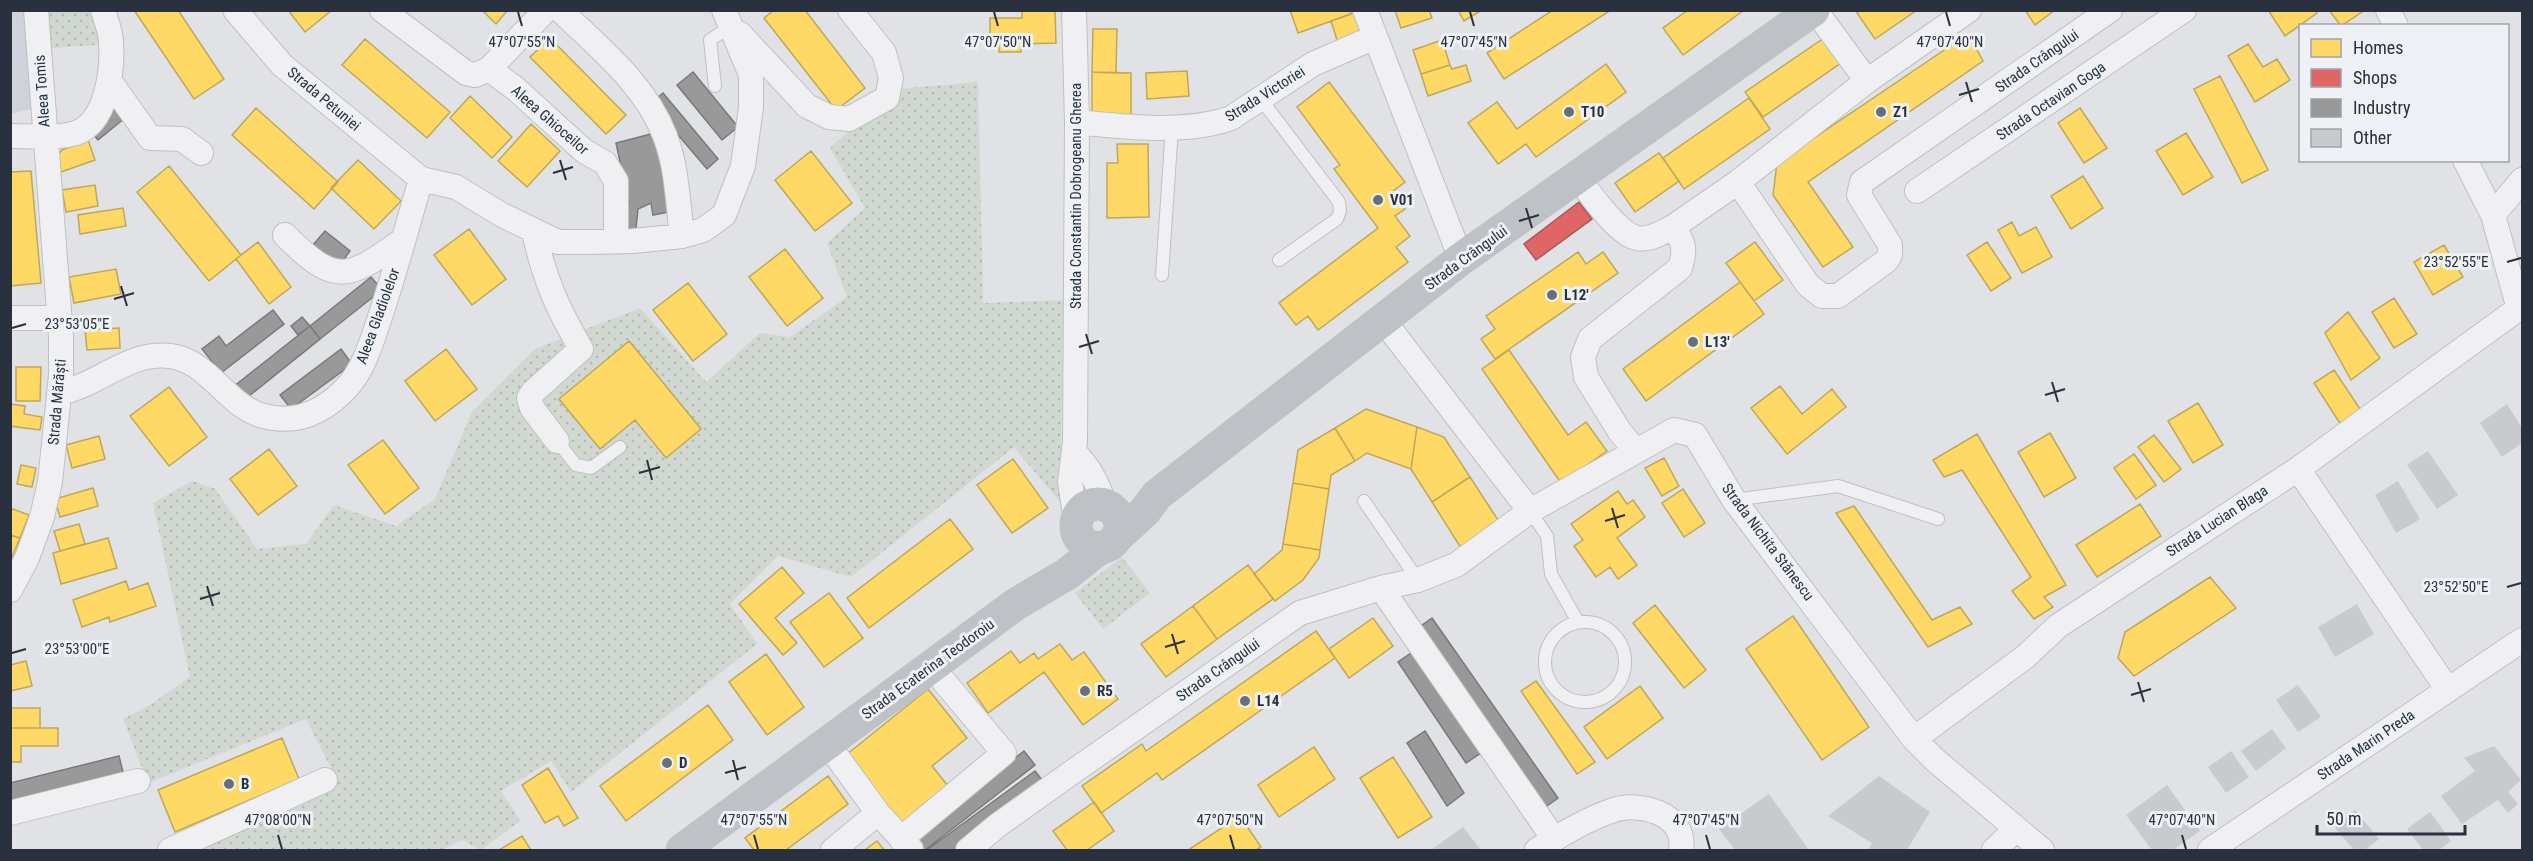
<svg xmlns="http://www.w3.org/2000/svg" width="2533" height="861" viewBox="0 0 2533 861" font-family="'Roboto Condensed',sans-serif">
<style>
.built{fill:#cfd2d8}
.park{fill:url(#park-dots)}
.homes{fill:#ffd966;stroke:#bea75a;stroke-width:1.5}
.shops{fill:#e06666;stroke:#a9565a;stroke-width:1.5}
.industry{fill:#999;stroke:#777a7d;stroke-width:1.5}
.building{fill:#c8cacd}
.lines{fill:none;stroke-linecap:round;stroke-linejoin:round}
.service-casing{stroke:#bec0c3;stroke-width:14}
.minor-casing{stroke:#bec0c3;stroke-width:26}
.service{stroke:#f0f0f2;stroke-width:12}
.minor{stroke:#f0f0f2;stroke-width:24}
.secondary{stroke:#bec1c5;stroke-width:33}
.ticks{fill:none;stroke:#28313d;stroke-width:2}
.poi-dot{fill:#686f78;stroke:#eef1f5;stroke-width:2}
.labels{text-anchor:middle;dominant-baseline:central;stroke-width:6;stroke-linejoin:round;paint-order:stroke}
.street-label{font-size:15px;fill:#28313d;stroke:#eef1f5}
.poi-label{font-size:15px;font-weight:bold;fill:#28313d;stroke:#eef1f5;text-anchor:start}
.ticks-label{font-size:15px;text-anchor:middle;fill:#28313d;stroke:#eef1f5;stroke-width:6;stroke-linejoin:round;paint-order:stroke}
</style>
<defs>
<pattern id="park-dots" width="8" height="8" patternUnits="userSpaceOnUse" patternTransform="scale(1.5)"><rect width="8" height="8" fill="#d1d8d1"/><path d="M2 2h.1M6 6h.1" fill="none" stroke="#b3bab4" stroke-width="1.8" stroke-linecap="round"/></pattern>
</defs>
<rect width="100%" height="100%" fill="#e0e2e5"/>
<path class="built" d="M10 11H33L39 107 11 114Z"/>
<path class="park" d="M39 11H100L108 44 42 49Z
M978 82 983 303 1064 300 1060 502 1014 447 851 577 778 556 730 604 757 644 571 792 551 761 501 791 520 821 481 850 462 840 442 850H201L336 778 306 719 148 783 123 719 150 705 190 677 153 503 192 481 215 489 257 549 306 544 334 505 396 526 435 499 472 412 535 349 640 308 706 382 760 333 790 337 847 297 827 243 865 208 830 148 897 89Z
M1122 557 1150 593 1103 629 1075 593Z"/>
<path class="homes" d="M134 10H178L224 79 194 99Z
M288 10H332L305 32Z
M482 10H508L496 24Z
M774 10H805L865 88 836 110 764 18Z
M1022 10H1055L1056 43 1021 44V52H999V40L990 41V18H1022Z
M1290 10H1349L1351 14 1298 33Z
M1395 10H1429L1432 18 1401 28Z
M1458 10H1482L1464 21Z
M1553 10H1611L1504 79 1487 53Z
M1688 10H1744L1683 55 1663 28Z
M1861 10H1917L1875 39 1857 13Z
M2025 10H2055L2035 25Z
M2268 10H2315L2317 13 2285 36Z
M2329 10H2365L2341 26Z
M1356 12 1364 34 1338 43 1331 21Z
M1093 29H1117L1116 73 1092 72Z
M1968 34 1983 61 1808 182 1853 247 1823 267 1773 195 1777 163Z
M550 38 626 115 606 134 530 57Z
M1824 38 1841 63 1763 117 1745 92Z
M365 39 450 112 427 138 342 65Z
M1442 40 1450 65 1421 74 1413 50Z
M2248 44 2263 67 2277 59 2290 80 2255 102 2228 56Z
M1606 64 1626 92 1536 157 1526 144 1498 164 1468 123 1497 102 1517 129Z
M1450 65 1452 69 1466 65 1471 81 1428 96 1421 74Z
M1187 71 1189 96 1147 99 1146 73Z
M1092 72 1131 73V122L1092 121Z
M2220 76 2268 170 2242 183 2194 89Z
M1329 82 1405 182 1392 192 1405 209 1395 216 1410 236 1396 247 1408 262 1318 330 1308 316 1296 325 1279 303 1378 228 1334 169 1340 165 1297 107Z
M470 96 512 137 492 158 450 118Z
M1749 98 1770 129 1684 189 1663 158Z
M256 108 338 182 314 209 232 135Z
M2080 108 2107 148 2084 163 2058 123Z
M531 124 560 151 527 187 498 161Z
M2186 133 2213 177 2183 195 2156 151Z
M88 140 95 160 61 172 58 162V155L62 150Z
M1117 144H1148L1149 217 1107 218V163H1118Z
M811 151 852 203 815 231 775 180Z
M1659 153 1679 181 1635 212 1615 183Z
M358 160 401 201 374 229 331 188Z
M169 166 241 255 209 281 137 192Z
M31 171 41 283 10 286V172Z
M2083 176 2103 208 2071 229 2051 196Z
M95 185 98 206 66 212 62 190Z
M123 208 126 226 80 234 78 215Z
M2012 222 2019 236 2036 227 2052 257 2022 273 1998 230Z
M469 229 506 279 472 305 434 255Z
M258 242 291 287 269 304 236 259Z
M1755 242 1783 280 1754 301 1726 263Z
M1987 242 2011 278 1991 291 1967 255Z
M2444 245 2463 277 2433 295 2414 262Z
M785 249 823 298 787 326 749 277Z
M1578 252 1586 264 1603 252 1618 273 1495 359 1481 339 1495 329 1486 316Z
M116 269 121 294 74 303 69 277Z
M1740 282 1764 314 1646 401 1623 369Z
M688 283 727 334 693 361 653 310Z
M2394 298 2417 334 2394 348 2372 312Z
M2348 312 2380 358 2351 380 2325 333Z
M119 328 120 348 87 350 85 330Z
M629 341 701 429 666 458 635 420 600 449 559 399Z
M446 349 477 389 435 421 405 381Z
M1509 350 1568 435 1586 422 1607 451 1561 483 1482 369Z
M16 367H41L40 401H16Z
M2334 370 2362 412 2341 425 2314 383Z
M1780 386 1802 414 1832 389 1846 407 1787 454 1751 408Z
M169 387 207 437 169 466 130 416Z
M2198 403 2223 445 2193 463 2168 421Z
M10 404 25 406 24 414 42 417 40 430 10 426Z
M1366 409 1417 427 1411 469 1367 453 1355 461 1335 428Z
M1417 427 1444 437 1470 477 1432 502 1411 469Z
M1335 428 1355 461 1331 475 1329 489 1293 483 1298 450Z
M2050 433 2076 478 2044 497 2018 452Z
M1977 434 2066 585 2044 597 2053 607 2034 619 2012 591 2031 577 1962 470 1944 477 1933 460Z
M2154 435 2181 469 2164 482 2138 447Z
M99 436 105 459 72 468 66 445Z
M383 440 419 488 385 514 348 465Z
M269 449 297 486 258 515 230 479Z
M2134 454 2156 485 2136 499 2114 468Z
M1664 458 1679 486 1662 496 1645 468Z
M1013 459 1048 508 1012 533 977 485Z
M21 465 36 468 32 487 17 484Z
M1470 477 1500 523 1461 548 1432 502Z
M1293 483 1329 489 1320 550 1283 544Z
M93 488 98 506 60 517 55 499Z
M1683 489 1705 523 1684 537 1662 503Z
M1618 491 1627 504 1633 500 1645 517 1617 538 1637 565 1618 579 1610 567 1596 577 1574 546 1583 540 1571 524Z
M2140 504 2161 536 2097 577 2076 545Z
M1854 506 1932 620 1960 607 1972 624 1928 647 1836 513Z
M10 508 29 515 20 538 10 535Z
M950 519 973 549 869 628 847 598Z
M79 524 85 544 60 551 54 531Z
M10 535 20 538 12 557 10 556Z
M108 538 117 568 61 584 53 553Z
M1283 544 1320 550 1319 558 1303 580 1275 601 1254 574 1282 550Z
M1248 565 1273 599 1217 639 1193 606Z
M782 567 804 593 775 618 797 643 783 655 739 604Z
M2210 577 2236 608 2134 676 2118 658 2125 632Z
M126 581 129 590 148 583 156 606 110 622 109 617 82 627 73 600Z
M829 593 863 638 824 667 790 622Z
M1655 605 1706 670 1684 688 1633 623Z
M1193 606 1217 639 1166 677 1141 644Z
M1793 616 1869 727 1822 760 1746 649Z
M1373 618 1393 646 1349 678 1329 649Z
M1316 631 1335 658 1162 780 1157 773 1101 813 1082 786 1142 744 1146 751Z
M1060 644 1072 660 1084 652 1118 699 1083 725 1044 672 988 713 967 683 1011 651 1020 663 1034 653 1038 659Z
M766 654 804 707 767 735 729 682Z
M26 661 32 686 10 691V665Z
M1536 681 1595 762 1577 774 1521 691Z
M1640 686 1663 718 1607 759 1584 727Z
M928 689 967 738 932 766 952 791 904 829 846 755Z
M708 705 733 740 626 821 600 786Z
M10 708H40V728H10Z
M10 728H58V746H21V762H10Z
M282 738 299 779 175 832 158 790Z
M1314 747 1335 779 1279 817 1258 785Z
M1393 757 1432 817 1398 838 1360 778Z
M548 768 578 818 564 826 558 816 545 823 522 785Z
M828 776 848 804 786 850H754L745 838Z
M1094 802 1114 831 1087 850H1067L1053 831Z
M1240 816 1261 847 1256 850H1188Z
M522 836 531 850H499Z
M877 841 884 850H865Z"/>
<path class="shops" d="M1579 202 1592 219 1536 260 1524 244Z"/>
<path class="industry" d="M693 72 738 127 722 140 677 85Z
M663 93 718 159 707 169 651 103Z
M121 102 131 113 98 140 88 128Z
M655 133 669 212 653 215 651 203 638 209 635 238 621 236V203H629L616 143Z
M325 231 350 251 339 266 313 245Z
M371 277 382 290 320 339 310 326Z
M273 310 284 324 221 373 202 349 219 336 226 346Z
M302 317 310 326 298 335 291 326Z
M310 326 320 339 244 400 233 387Z
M341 349 352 364 291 409 280 395Z
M1432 618 1558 798 1544 808 1418 628Z
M1414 651 1481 753 1466 763 1398 662Z
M1425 731 1464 793 1447 806 1407 743Z
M1024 751 1035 765 925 850H915L908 841Z
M119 756 124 776 10 803V783Z
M1035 771 1046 785 957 850H927Z"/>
<path class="building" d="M2507 404 2522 428V443L2502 457 2480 423Z
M2428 451 2458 495 2437 509 2407 465Z
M2398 481 2420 519 2396 533 2375 495Z
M2357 604 2374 634 2335 657 2318 627Z
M2298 685 2321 717 2298 732 2276 700Z
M2272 729 2286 748 2256 771 2241 751Z
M2494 746 2521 780 2508 792 2518 804 2508 813 2498 800 2462 824 2441 796 2475 771 2464 758Z
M2231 751 2249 777 2226 793 2208 767Z
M1879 776 1930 812 1907 850H1868L1872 843 1828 816Z
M2167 785 2200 831 2173 850H2152L2126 815Z
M1769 794 1809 850H1735L1719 829Z
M2355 810 2379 839 2365 850H2354L2335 828Z
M2430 812 2451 841 2439 850H2423L2407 829Z
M1463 827 1481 850H1431Z"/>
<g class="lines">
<g class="service-casing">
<path id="service" d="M715 86 710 40 731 26
M1260 98 1339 202 1340 211 1337 219 1279 260
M1162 275 1172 127
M557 441 576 465 591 468 620 447
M1734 500 1838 486 1938 519
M1364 501 1418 580
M1530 511 1547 536 1551 574 1578 622
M1545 662a40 40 0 1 1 80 0a40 40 0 1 1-80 0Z"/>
</g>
<g class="minor-casing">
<path id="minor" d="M235 10 282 65 421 179 456 187 502 215 558 242H588L633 241 682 236 703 230 724 215 743 166 751 107V75L724 10
M382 10 466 73 475 75 489 69
M546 10 489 69 516 89 584 151 605 163 616 181V241
M560 10C599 48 645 84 665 136 677 167 678 204 682 236
M1074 10 1077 122 1075 442 1070 482 1076 520
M1365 10 1461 259
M1815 10 1867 81
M2388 10 2396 26
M740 34 807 106 829 117 849 119 887 98 891 78 884 53 850 10
M109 80 150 138 182 139 201 153
M1077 122C1123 127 1187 134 1231 118L1313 64 1375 37
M10 136C31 136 56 139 76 133 107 122 113 70 111 42 111 32 106 21 103 10
M2465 160 2493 215 2519 309
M1577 177C1590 193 1617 234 1637 238 1649 241 1663 232 1673 227
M1738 182 1808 285 1822 296H1838L1886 261 1890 255V245L1859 195 1862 182 2110 10
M1917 191 2184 10
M2493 215 2522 180
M534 231C544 279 557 307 581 349L533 392 529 398 532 408 557 441
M285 235C336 287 348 279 403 240
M10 318H59
M1383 320 1530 511 1674 430 1695 435 1734 500 1914 739 1935 760 2042 850
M59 393C97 386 128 351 170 356 207 360 225 403 260 415 296 426 325 412 349 385 363 369 371 344 378 323 394 276 407 227 421 179
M1636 451 1620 432 1586 377 1583 357 1590 339 1680 268C1686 250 1684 242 1673 227L1738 182 1867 81 1969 10
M1075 453C1090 469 1098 483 1104 504
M2298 469 2448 690
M1381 588 1418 580 1456 565 1530 511
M10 590 27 558 42 517 50 482 61 375V337L36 10
M1914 739 2025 657 2058 626 2298 469 2522 306
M827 743 878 813 911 849
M10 813 138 781
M901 839 1004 753 931 666
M170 850 325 780
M833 850 878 813
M968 850 998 825 1071 773 1300 613 1381 588 1554 839
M1537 850C1560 835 1585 820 1611 811 1639 800 1687 814 1681 850
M1994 850 2016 829
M2210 850 2522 640"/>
</g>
<use href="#service" class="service"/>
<use href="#minor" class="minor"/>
<path class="secondary" d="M1076 526a22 22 0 1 1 44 0a22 22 0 1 1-44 0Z
M1115 539 1145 511 1157 495 1461 259 1813 10
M682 850 1016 604 1067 574 1101 547"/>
</g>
<path class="ticks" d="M518 12 522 26M994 12 998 26M1470 12 1474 26M1946 12 1950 26M1966 82 1972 102M1959 95 1979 89M560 160 566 180M553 173 573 167M1526 208 1532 228M1519 221 1539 215M2507 262 2521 258M121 286 127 306M114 299 134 293M12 328 26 324M1086 334 1092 354M1079 347 1099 341M2052 382 2058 402M2045 395 2065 389M647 460 652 480M639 473 660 467M1612 508 1618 528M1605 521 1625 515M207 586 213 606M2507 587 2521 583M200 599 220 593M1172 634 1178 654M1165 647 1185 641M12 653 26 649M2138 682 2144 702M2131 695 2151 689M733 760 738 780M725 773 746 767M278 835 282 849M754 835 758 849M1230 835 1234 849M1706 835 1710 849M2182 835 2186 849"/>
<g class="poi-dot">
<circle cx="1569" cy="112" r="6"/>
<circle cx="1881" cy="112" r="6"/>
<circle cx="1378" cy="200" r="6"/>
<circle cx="1552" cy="295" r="6"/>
<circle cx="1693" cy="342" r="6"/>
<circle cx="1085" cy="691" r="6"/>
<circle cx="1245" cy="701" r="6"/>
<circle cx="667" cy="763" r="6"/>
<circle cx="229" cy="784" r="6"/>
</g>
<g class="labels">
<g class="street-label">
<text transform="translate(2037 61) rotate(-35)">Strada Crângului</text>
<text transform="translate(42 91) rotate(-94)">Aleea Tomis</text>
<text transform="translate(1265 94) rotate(-32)">Strada Victoriei</text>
<text transform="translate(324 99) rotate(40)">Strada Petuniei</text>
<text transform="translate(2051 101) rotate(-34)">Strada Octavian Goga</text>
<text transform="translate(550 120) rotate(41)">Aleea Ghioceilor</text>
<text transform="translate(1076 196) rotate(-90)">Strada Constantin Dobrogeanu Gherea</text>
<text transform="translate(1466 258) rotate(-36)">Strada Crângului</text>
<text transform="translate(378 316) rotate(-70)">Aleea Gladiolelor</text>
<text transform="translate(57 402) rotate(-85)">Strada Mărăști</text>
<text transform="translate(2217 521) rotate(-33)">Strada Lucian Blaga</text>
<text transform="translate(1768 542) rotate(53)">Strada Nichita Stănescu</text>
<text transform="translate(928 669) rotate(-36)">Strada Ecaterina Teodoroiu</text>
<text transform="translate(1218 670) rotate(-35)">Strada Crângului</text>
<text transform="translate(2366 745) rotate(-34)">Strada Marin Preda</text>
</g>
<g class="poi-label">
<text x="1581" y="112">T10</text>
<text x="1893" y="112">Z1</text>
<text x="1390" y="200">V01</text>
<text x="1564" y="295">L12'</text>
<text x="1705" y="342">L13'</text>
<text x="1097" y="691">R5</text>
<text x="1257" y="701">L14</text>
<text x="679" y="763">D</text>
<text x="241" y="784">B</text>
</g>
</g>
<g class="ticks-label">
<text x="522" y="47">47°07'55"N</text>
<text x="998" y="47">47°07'50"N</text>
<text x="1474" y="47">47°07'45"N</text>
<text x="1950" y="47">47°07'40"N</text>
<text x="2456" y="267">23°52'55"E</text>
<text x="77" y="329">23°53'05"E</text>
<text x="2456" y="592">23°52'50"E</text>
<text x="77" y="654">23°53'00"E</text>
<text x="278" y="825">47°08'00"N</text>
<text x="754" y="825">47°07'55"N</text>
<text x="1230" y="825">47°07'50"N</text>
<text x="1706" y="825">47°07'45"N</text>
<text x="2182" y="825">47°07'40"N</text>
</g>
<rect width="2533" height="861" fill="none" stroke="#28313d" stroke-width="24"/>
<rect x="2299" y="24" width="210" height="138" fill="#eef1f5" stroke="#9fa4ab" stroke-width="1.5"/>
<rect x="2311" y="39" width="30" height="18" fill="#ffd966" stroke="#9fa4ab" stroke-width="1.5"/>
<text x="2353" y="54" font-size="18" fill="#28313d">Homes</text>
<rect x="2311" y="69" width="30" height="18" fill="#e06666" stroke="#9fa4ab" stroke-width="1.5"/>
<text x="2353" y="84" font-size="18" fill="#28313d">Shops</text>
<rect x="2311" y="99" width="30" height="18" fill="#999999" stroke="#9fa4ab" stroke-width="1.5"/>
<text x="2353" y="114" font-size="18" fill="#28313d">Industry</text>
<rect x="2311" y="129" width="30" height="18" fill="#c8cacd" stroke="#9fa4ab" stroke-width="1.5"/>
<text x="2353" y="144" font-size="18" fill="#28313d">Other</text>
<path d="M2317 825v9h148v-9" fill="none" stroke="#28313d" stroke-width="3"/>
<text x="2326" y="825" font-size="18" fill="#28313d" stroke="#eef1f5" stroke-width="4.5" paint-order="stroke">50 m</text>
</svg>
